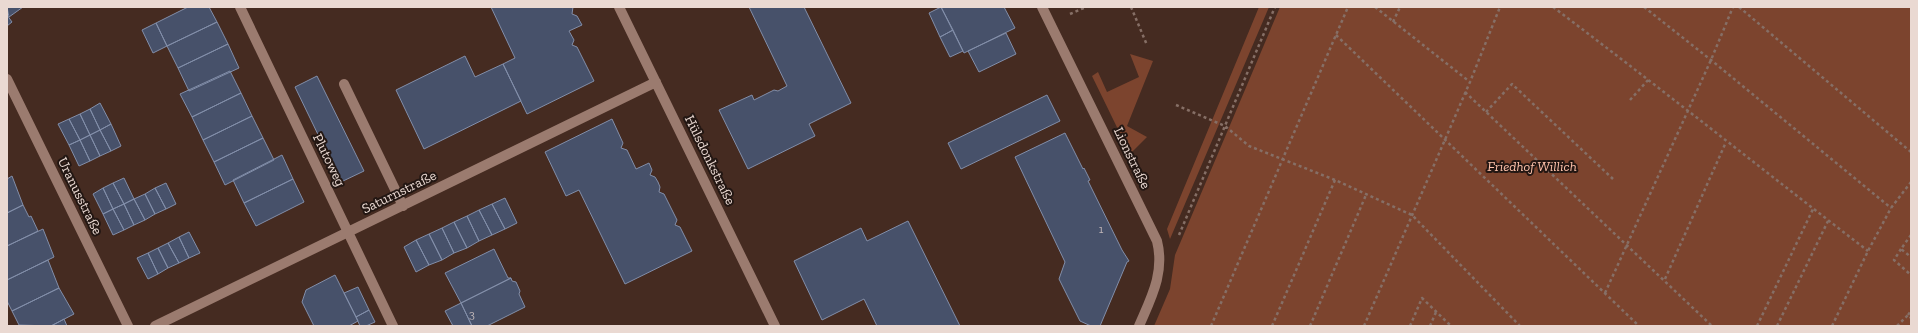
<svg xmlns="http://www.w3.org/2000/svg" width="1918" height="333" viewBox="0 0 1918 333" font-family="'Zilla Slab',serif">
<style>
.green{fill:#7c442e}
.building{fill:#47516a;stroke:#828ea9}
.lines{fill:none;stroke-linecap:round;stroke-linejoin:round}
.path{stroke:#866f66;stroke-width:2.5;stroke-dasharray:3 3;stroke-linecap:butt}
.minor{stroke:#9b7b6f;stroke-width:10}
.labels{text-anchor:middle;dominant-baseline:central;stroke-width:4;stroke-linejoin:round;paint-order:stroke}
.number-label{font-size:12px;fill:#c1b7b8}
.street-label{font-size:14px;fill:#ead9d2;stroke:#231713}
.park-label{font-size:14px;font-style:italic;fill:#fec2ab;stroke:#231713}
</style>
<rect width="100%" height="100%" fill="#452b21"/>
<path class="green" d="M1259 7H1269L1170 239 1167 229Z
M1280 7H1911V326H1154L1170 289 1175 255Z
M1130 54 1153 61 1127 126 1147 137 1130 154 1092 76 1098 72 1107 92 1139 77Z"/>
<path class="building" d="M7 7H23L9 17Z
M188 7H209L217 22 167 46 156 23Z
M491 7H573L572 14 577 16 582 25 569 31 574 40 572 45 577 47 594 81 527 114 503 64 515 58Z
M749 7H804L851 103 809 124 815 136 748 169 719 110 752 95 754 100 774 90 778 91 787 86Z
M941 7H1004L1015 28 964 53Z
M941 7 953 30 940 37 929 13Z
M7 15 12 22 7 26Z
M217 22 228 44 178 68 167 46Z
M156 23 167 46 153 53 142 30Z
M953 30 963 51 950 57 940 37Z
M1006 33 1016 54 979 72 968 51Z
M228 44 239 68 189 91 178 68Z
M465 56 475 77 503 64 521 101 424 149 396 90Z
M230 71 241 93 192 117 180 94Z
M317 76 364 171 341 182 295 87Z
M241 93 252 116 203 140 192 117Z
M1047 95 1060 121 961 169 948 143Z
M100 103 111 124 100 130 90 109Z
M90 109 100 130 90 135 80 114Z
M80 114 90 135 80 140 69 119Z
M252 116 263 138 214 162 203 140Z
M69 119 80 140 69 145 58 124Z
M612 119 623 143 621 148 627 150 636 169 649 163 652 170 650 175 655 177 658 182 660 187 659 192 664 194 677 220 675 225 680 227 692 251 625 284 579 190 566 196 545 152Z
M111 124 121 146 111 151 100 130Z
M100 130 111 151 100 156 90 135Z
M1065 133 1083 169 1084 168 1090 180 1088 181 1122 250 1129 261 1127 262 1100 326H1091L1080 321 1059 279 1065 262 1015 157Z
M90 135 100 156 90 161 80 140Z
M263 138 274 160 225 185 214 162Z
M80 140 90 161 79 166 69 145Z
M282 155 293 179 244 203 233 180Z
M12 176 23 205 7 213V179Z
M124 178 134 199 124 204 113 183Z
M293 179 304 202 256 226 244 203Z
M113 183 124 204 113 209 103 188Z
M166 183 176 204 166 209 155 188Z
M103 188 113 209 103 214 93 194Z
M155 188 166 209 155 214 145 194Z
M145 194 155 214 145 220 134 199Z
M505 198 517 223 505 229 492 204Z
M134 199 145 220 134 225 124 204Z
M124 204 134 225 124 230 113 209Z
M492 204 505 229 492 235 479 210Z
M23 205 29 217 31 216 38 231 7 246V213Z
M113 209 124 230 113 235 103 214Z
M479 210 492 235 479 241 467 216Z
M467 216 479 241 467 248 454 222Z
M908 221 960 326H877L864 299 822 320 794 261 861 228 867 241Z
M454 222 467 248 454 253 442 228Z
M442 228 454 253 442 260 429 234Z
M43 229 54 257 7 280V246Z
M189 232 200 253 189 258 179 237Z
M429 234 442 260 429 265 416 240Z
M179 237 189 258 179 263 168 243Z
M416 240 429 265 416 272 404 247Z
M168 243 179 263 168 268 158 248Z
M158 248 168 268 158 274 148 253Z
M494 249 508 278H511L461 303 445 273Z
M148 253 158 274 148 279 137 258Z
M48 260 59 288 12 311 7 301V280Z
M335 275 358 321 349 326H314L302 302 306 290Z
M511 278 512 281 516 282 520 291 519 294 525 307 487 326H472L461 303Z
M358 287 369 310 356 317 344 293Z
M59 288 74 314 51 326 19 325 12 311Z
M461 303 472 326H453L445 311Z
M369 310 375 322 366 326H360L356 317Z
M64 319 67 326H51Z"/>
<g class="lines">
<path class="path" d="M1131 7 1147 45
M1375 7 1470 82
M1553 7C1659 87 1763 170 1868 251
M1644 7 1711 60 1891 208
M1739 7 1911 152
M1070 14 1086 7
M1393 22 1400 7
M1336 35 1639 326
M1465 92 1712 326
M1630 100 1649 79
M1176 105 1225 126 1249 146 1335 180 1412 215 1520 326
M1486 112 1512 84 1613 179
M1179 235 1275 7
M1911 235 1901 249 1911 257
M1901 249 1894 260 1911 275
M1665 279 1726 142
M1605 293 1711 60 1733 7
M1908 315 1911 311
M1211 326 1348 7
M1272 326 1335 180
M1310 326 1366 195
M1364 326 1470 82 1500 7
M1410 326 1422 298 1451 326
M1430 326 1436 312
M1757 326 1813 209
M1777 326 1828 221
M1832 326 1868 251 1891 208 1911 182
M1897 326 1908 315 1911 318"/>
<path class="minor" d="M240 7 393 326
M619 7 775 326
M1042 7 1157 241C1165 273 1151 298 1139 326
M7 79 128 326
M344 84 403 206
M155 326 656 82"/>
</g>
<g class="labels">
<g class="number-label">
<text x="1101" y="229">1</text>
<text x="472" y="314">3</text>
</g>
<g class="street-label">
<text transform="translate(1132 158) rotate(64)">Lionstraße</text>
<text transform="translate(329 160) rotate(64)">Plutoweg</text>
<text transform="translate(710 160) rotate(64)">Hülsdonkstraße</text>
<text transform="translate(399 192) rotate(-26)">Saturnstraße</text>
<text transform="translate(80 196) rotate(64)">Uranusstraße</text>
</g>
<g class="park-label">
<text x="1532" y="166">Friedhof Willich</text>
</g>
</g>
<rect width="1918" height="333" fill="none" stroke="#ead9d2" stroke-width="16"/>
</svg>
